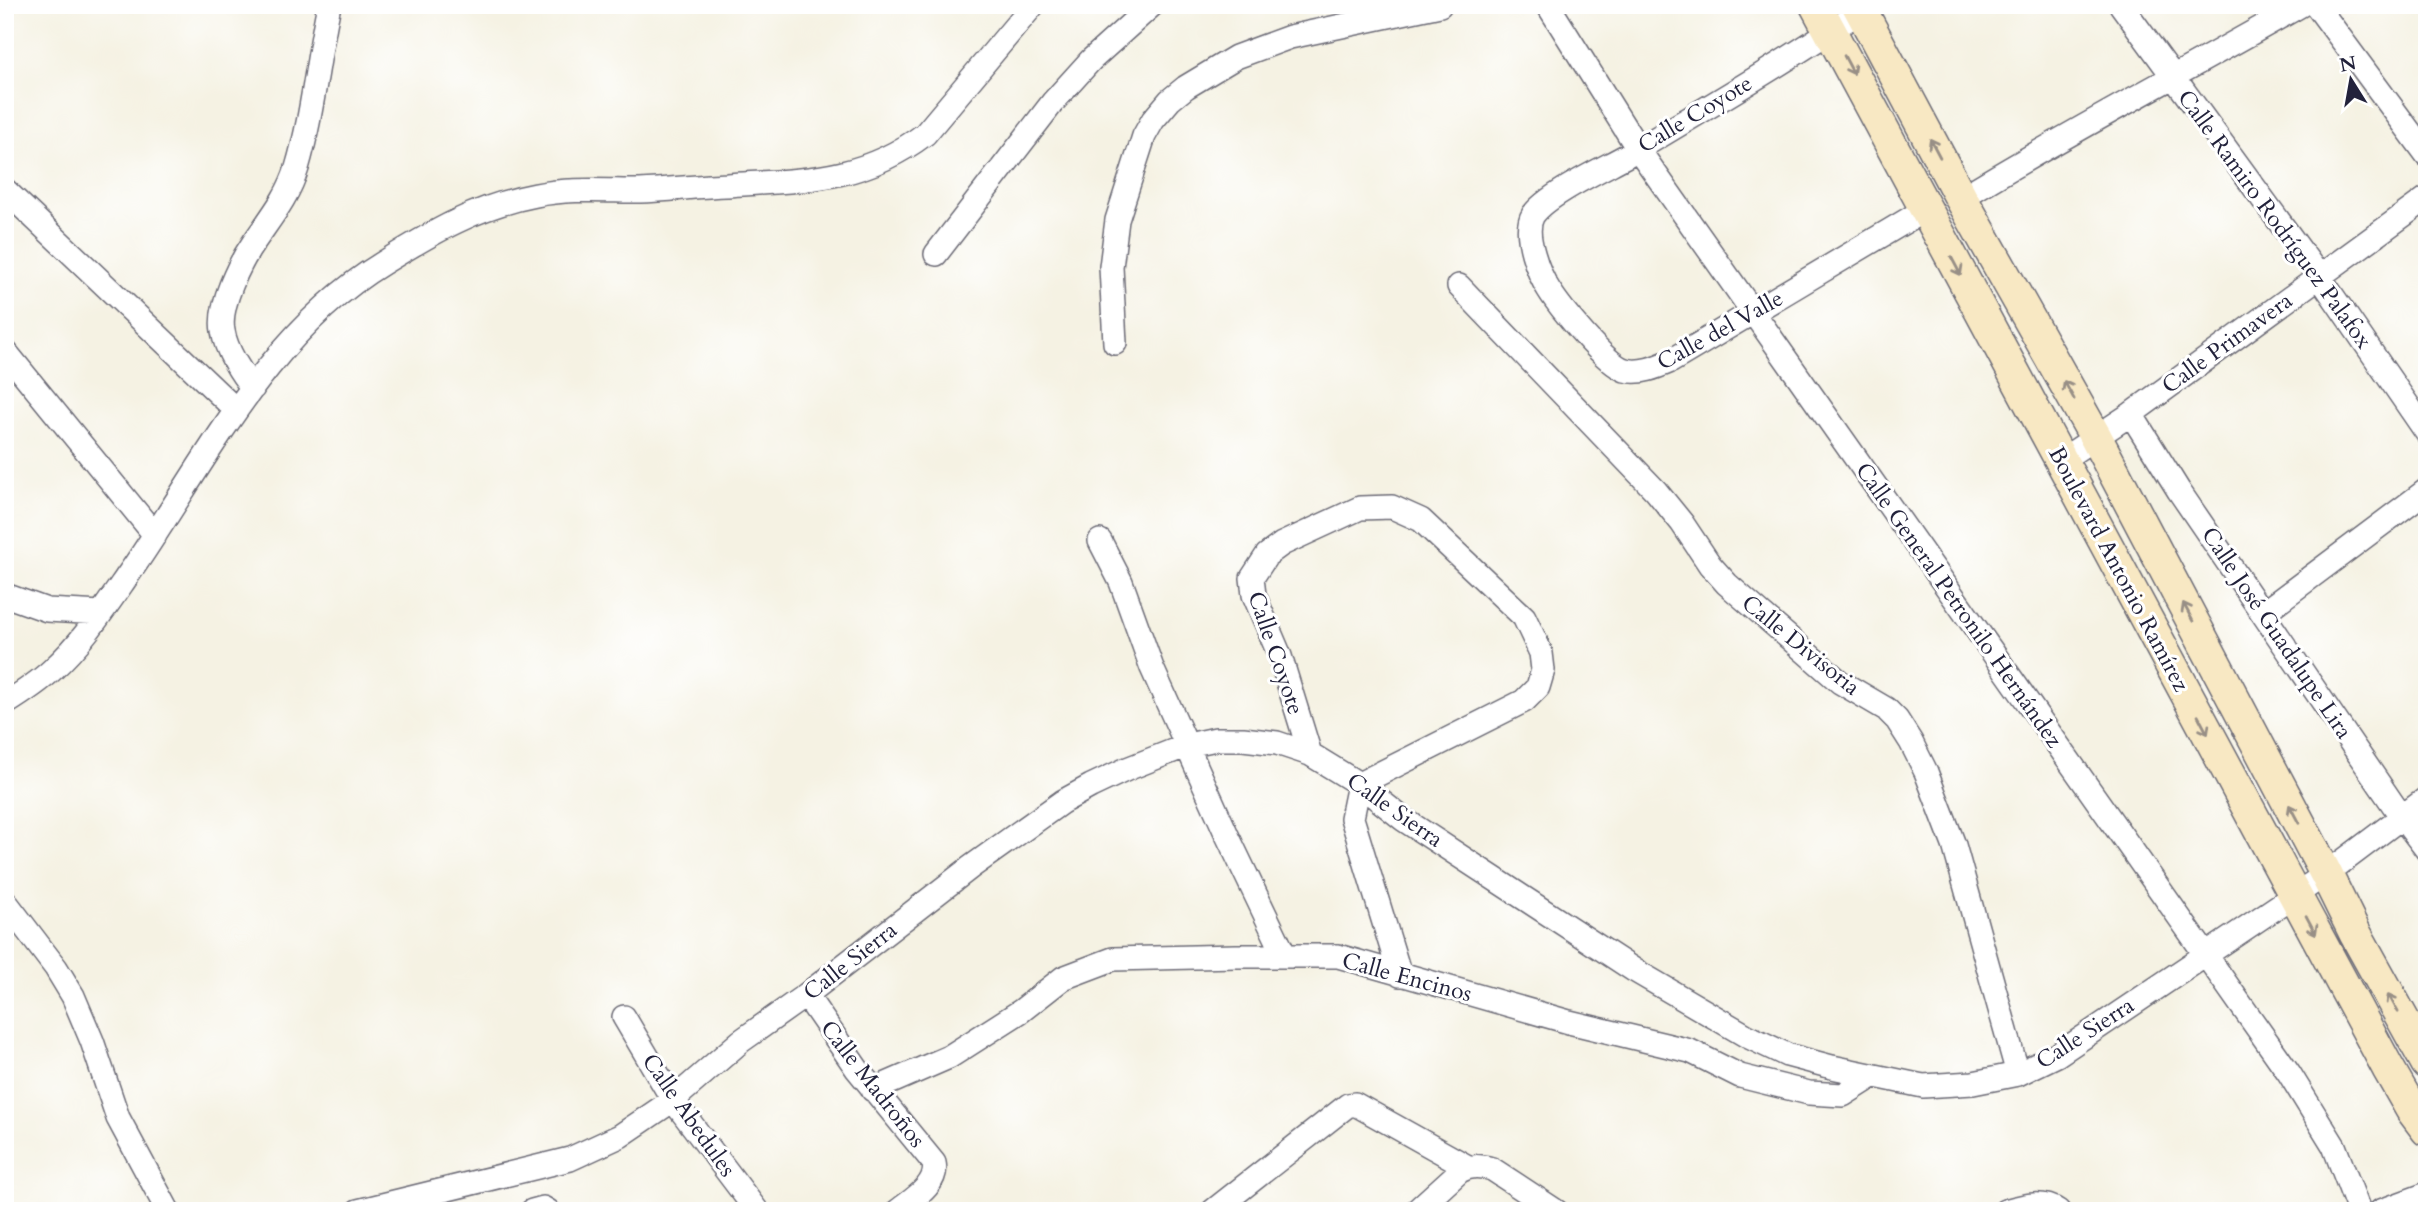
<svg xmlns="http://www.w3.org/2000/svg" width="2432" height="1216" viewBox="0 0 2432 1216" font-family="Cardo,serif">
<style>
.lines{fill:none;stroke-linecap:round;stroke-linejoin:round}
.minor-casing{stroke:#6c6b76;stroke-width:26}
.secondary-casing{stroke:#6c6b76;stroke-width:35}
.minor{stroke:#fff;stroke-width:23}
.secondary{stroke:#f8e8c3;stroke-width:32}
.oneway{stroke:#988f86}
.labels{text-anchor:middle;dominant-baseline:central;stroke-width:6;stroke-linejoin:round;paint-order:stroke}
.street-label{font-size:23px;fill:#22223b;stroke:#fff}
</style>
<rect width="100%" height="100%" fill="#fff"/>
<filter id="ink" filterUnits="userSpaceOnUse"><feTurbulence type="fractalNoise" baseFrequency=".0143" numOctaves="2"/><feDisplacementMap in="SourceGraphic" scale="14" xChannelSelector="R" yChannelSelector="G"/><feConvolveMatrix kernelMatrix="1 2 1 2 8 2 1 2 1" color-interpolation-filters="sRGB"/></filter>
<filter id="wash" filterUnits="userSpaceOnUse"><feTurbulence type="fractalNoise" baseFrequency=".00686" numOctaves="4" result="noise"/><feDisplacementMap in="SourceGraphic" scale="28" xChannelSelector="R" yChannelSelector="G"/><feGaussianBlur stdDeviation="1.57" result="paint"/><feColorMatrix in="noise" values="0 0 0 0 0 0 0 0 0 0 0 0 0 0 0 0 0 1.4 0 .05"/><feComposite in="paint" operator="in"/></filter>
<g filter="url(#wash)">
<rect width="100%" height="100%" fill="#f5f2e3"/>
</g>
<g filter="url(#ink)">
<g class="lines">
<g class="minor-casing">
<path id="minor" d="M1548 5 1638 149 2289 1073 2334 1146 2359 1211
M1869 5C1795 56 1717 102 1640 148 1614 164 1549 192 1533 215 1522 233 1539 275 1549 290 1561 309 1606 364 1625 370 1641 374 1657 367 1671 361L1926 209
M2121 5 2319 276 2427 433
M2316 5 2427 155
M5 190 236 410
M1961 198C2072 130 2188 70 2301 5
M936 254 1053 102 1091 60 1152 5
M1459 286 1656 491 1682 523 1710 565 1727 584 1840 682 1886 709 1897 720 1911 742 1926 772 1954 845 2018 1074
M1115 343 1111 267 1117 220 1144 136 1153 120 1170 100 1186 87 1236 57 1290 37 1440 5
M5 351 155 535
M253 388C241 374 226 350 223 331 218 306 240 262 254 242 271 217 288 197 297 168 313 114 317 60 329 5
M2131 414 2179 491 2401 816 2427 850
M2060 461 2131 414 2427 198
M1100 541 1121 582 1152 668 1227 835 1285 956
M5 595 47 610 101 613
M2264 612 2427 490
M5 704C21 694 38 683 52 670 82 643 105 608 128 575 204 466 266 334 383 263 433 232 477 206 536 195 570 188 605 191 640 191 669 190 698 186 727 185 802 180 862 182 925 134L1033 5
M1310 754 1280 656 1254 595 1252 578 1267 555 1282 544 1360 508 1392 507 1421 520 1524 617 1541 653 1543 670 1538 687 1524 701 1359 784 1352 818 1400 975
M5 901 56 968 73 996 92 1041 118 1118 168 1211
M806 995 857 1069 934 1163C939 1184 913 1199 898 1211
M624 1017 673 1100 757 1211
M873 1090 949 1057 1021 1011 1063 978 1113 959 1236 956H1338L1569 1022 1690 1051 1740 1076 1809 1093 1843 1095 1873 1076
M358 1211 570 1159 620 1136 673 1100 741 1041 806 995 971 867 1062 802 1091 786 1127 769 1188 745 1216 739H1243L1277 743 1310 754 1359 784 1403 819 1634 970 1747 1036 1787 1055 1832 1067 1923 1086 1973 1083 2018 1074 2057 1055 2326 874 2427 798
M532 1211 543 1208 548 1211
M1213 1211 1348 1105 1355 1104 1468 1167
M1416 1211 1460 1171C1471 1165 1480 1166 1492 1169L1556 1211
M2005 1211C2023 1206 2042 1200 2058 1211
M2381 1211 2427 1194"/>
</g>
<g class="secondary-casing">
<path id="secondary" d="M1816 5 2388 1068 2412 1110 2427 1130
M1858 5 1961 198 2095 436 2326 874 2355 933 2427 1063"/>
</g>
<use href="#minor" class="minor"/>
<use href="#secondary" class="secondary"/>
</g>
<defs><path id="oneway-shaft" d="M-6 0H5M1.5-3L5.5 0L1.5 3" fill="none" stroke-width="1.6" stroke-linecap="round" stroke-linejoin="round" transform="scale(1.75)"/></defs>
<g class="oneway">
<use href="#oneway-shaft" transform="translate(1849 65) rotate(62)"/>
<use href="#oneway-shaft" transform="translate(1935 148) rotate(-118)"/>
<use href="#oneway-shaft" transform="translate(1956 266) rotate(62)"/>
<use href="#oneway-shaft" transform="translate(2069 390) rotate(-119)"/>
<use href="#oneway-shaft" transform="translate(2188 612) rotate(-118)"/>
<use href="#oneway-shaft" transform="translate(2203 725) rotate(62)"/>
<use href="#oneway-shaft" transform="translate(2294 814) rotate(-118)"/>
<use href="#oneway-shaft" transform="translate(2311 925) rotate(62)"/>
<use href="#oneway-shaft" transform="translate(2393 1003) rotate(-119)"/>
</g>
</g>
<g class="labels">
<g class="street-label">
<text transform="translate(1695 114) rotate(-31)">Calle Coyote</text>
<text transform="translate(2275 219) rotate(54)">Calle Ramiro Rodríguez Palafox</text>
<text transform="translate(1720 330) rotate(-29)">Calle del Valle</text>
<text transform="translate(2227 343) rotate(-36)">Calle Primavera</text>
<text transform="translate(2119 569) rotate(62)">Boulevard Antonio Ramírez</text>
<text transform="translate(1959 605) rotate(55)">Calle General Petronilo Hernández</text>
<text transform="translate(2277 633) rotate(56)">Calle José Guadalupe Lira</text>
<text transform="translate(1801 645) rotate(39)">Calle Divisoria</text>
<text transform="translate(1276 653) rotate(71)">Calle Coyote</text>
<text transform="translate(1395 810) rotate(35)">Calle Sierra</text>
<text transform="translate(850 961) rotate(-38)">Calle Sierra</text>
<text transform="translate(1407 977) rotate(15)">Calle Encinos</text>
<text transform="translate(2085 1033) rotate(-33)">Calle Sierra</text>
<text transform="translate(873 1084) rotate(52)">Calle Madroños</text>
<text transform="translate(689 1115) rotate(55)">Calle Abedules</text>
</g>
</g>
<rect width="2432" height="1216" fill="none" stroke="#fff" stroke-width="28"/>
<g transform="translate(2351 80) rotate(349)" stroke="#ffffff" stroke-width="5" paint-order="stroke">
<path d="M0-5L12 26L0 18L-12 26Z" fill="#22223b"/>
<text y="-10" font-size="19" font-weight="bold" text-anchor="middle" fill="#22223b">N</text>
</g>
</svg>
